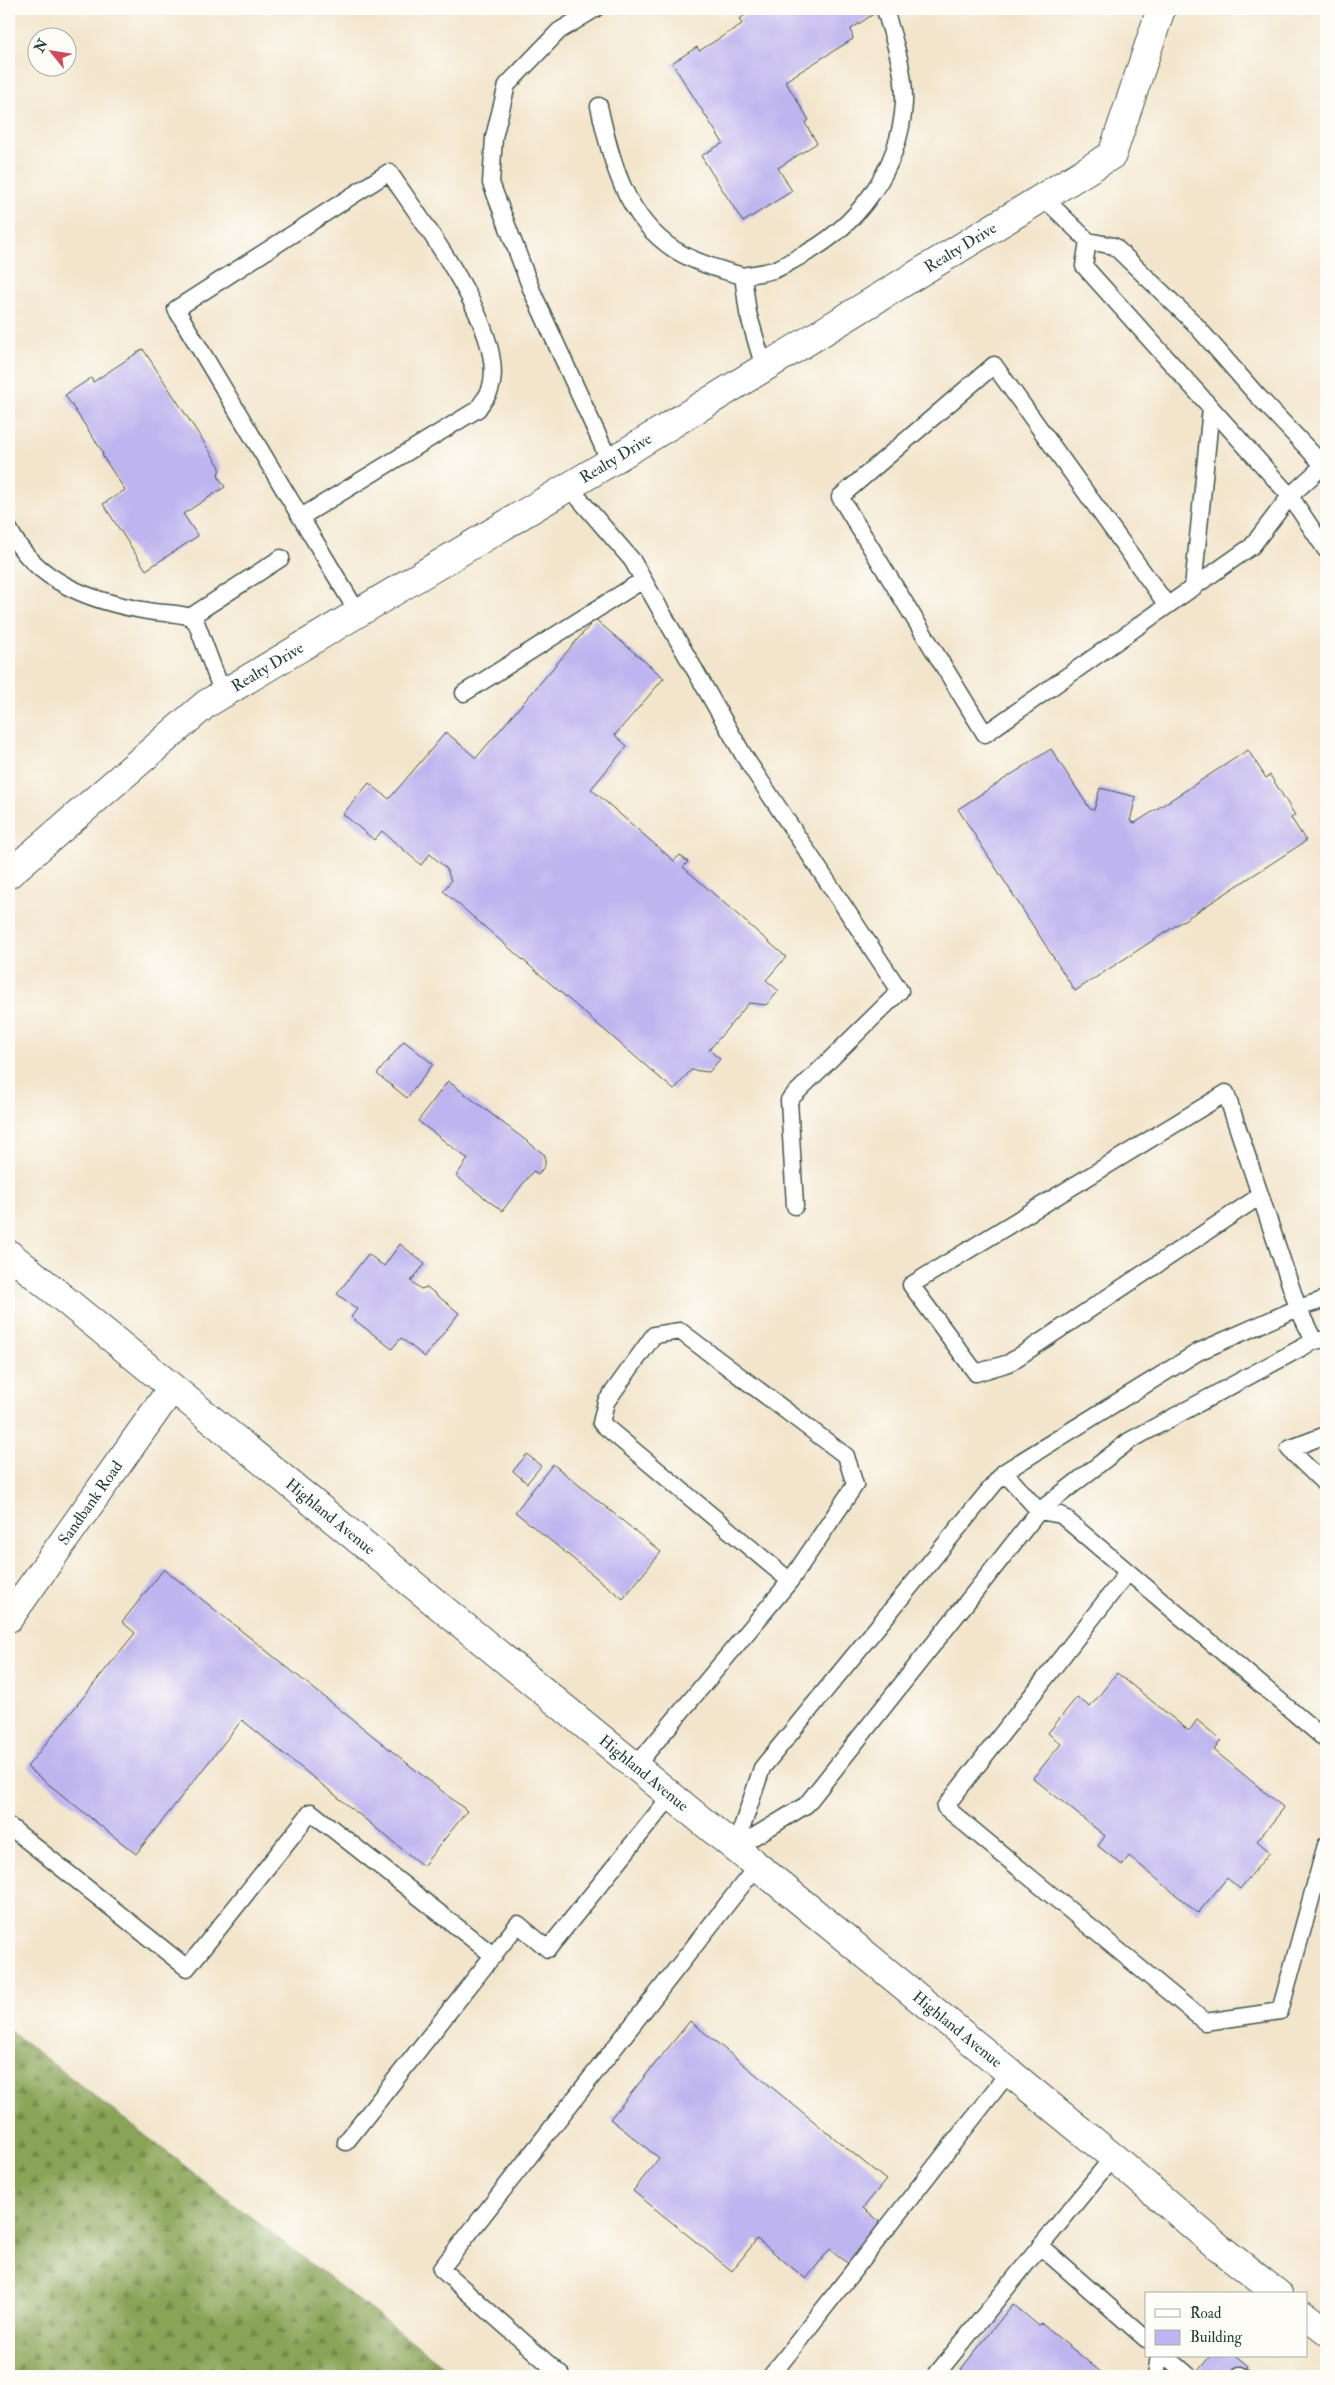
<svg xmlns="http://www.w3.org/2000/svg" width="1335" height="2385" viewBox="0 0 1335 2385" font-family="'IM FELL Double Pica',serif">
<style>
.forest{fill:url(#forest-firs);stroke:#547045}
.building{fill:#beb4ef}
.lines{fill:none;stroke-linecap:round;stroke-linejoin:round}
.service-casing{stroke:#3f564b;stroke-width:19}
.minor-casing{stroke:#3f564b;stroke-width:30}
.trunk-casing{stroke:#3f564b;stroke-width:30}
.service{stroke:#fff;stroke-width:16}
.minor{stroke:#fff;stroke-width:28}
.trunk{stroke:#fff;stroke-width:28}
.labels{text-anchor:middle;dominant-baseline:central;stroke-width:5;stroke-linejoin:round;paint-order:stroke}
.street-label{font-size:16px;fill:#1f3d34;stroke:#fdfcf7}
</style>
<defs>
<pattern id="forest-firs" width="22" height="20" patternUnits="userSpaceOnUse" patternTransform="scale(1.25)"><rect width="22" height="20" fill="#89a456"/><path d="M5 1l3.5 6h-7zM16 11l3.5 6h-7z" fill="#6f8748"/></pattern>
</defs>
<rect width="100%" height="100%" fill="#fdfcf7"/>
<filter id="ink" filterUnits="userSpaceOnUse"><feTurbulence type="fractalNoise" baseFrequency=".02" numOctaves="2"/><feDisplacementMap in="SourceGraphic" scale="10" xChannelSelector="R" yChannelSelector="G"/><feConvolveMatrix kernelMatrix="1 2 1 2 8 2 1 2 1" color-interpolation-filters="sRGB"/></filter>
<filter id="wash" filterUnits="userSpaceOnUse"><feTurbulence type="fractalNoise" baseFrequency=".0096" numOctaves="4" result="noise"/><feDisplacementMap in="SourceGraphic" scale="20" xChannelSelector="R" yChannelSelector="G"/><feGaussianBlur stdDeviation="1.12" result="paint"/><feColorMatrix in="noise" values="0 0 0 0 0 0 0 0 0 0 0 0 0 0 0 0 0 1.4 0 .05"/><feComposite in="paint" operator="in"/></filter>
<g filter="url(#wash)">
<rect width="100%" height="100%" fill="#f3e5cc"/>
<path class="forest" d="M9 2030 456 2376H9Z"/>
<g id="blocks">
<path class="building" d="M755 9H872L875 13 851 29 853 39 785 81 809 120 805 123 817 143 778 168 792 191 743 222 701 156 723 143 672 63 697 47 699 51 742 24 739 19Z
M143 349 220 467 218 476 225 487 183 514 198 536 146 570 103 504 125 490 103 457 102 451 65 395 91 378 93 382Z
M595 619 664 678 615 735 627 746 591 789 674 861 680 855 688 862 683 867 786 957 766 980 779 991 766 1005 749 1003 709 1050 720 1059 709 1072 691 1070 674 1090 443 891 451 881 447 869 430 854 421 865 382 831 374 840 343 814 369 783 389 799 446 732 476 758Z
M1051 749 1090 809 1094 810 1100 788 1136 797 1130 821 1135 823 1248 750 1266 778 1270 775 1295 815 1291 818 1306 841 1075 991 958 809Z
M404 1041 433 1064 407 1098 377 1074Z
M448 1081 545 1155V1165L538 1175 533 1171 502 1211 456 1176 468 1159 418 1121Z
M400 1244 425 1264 411 1281 421 1289 427 1287 459 1313 425 1357 401 1338 392 1349 351 1317 357 1309 337 1294 368 1254 384 1266Z
M527 1454 541 1466 527 1483 513 1471Z
M553 1464 661 1552 623 1599 515 1512Z
M164 1569 467 1811 423 1866 242 1720 136 1854 27 1767 135 1633 122 1622Z
M1117 1673 1189 1731 1197 1720 1221 1740 1214 1750 1284 1808 1257 1841 1270 1852 1240 1889 1227 1878 1198 1913 1129 1856 1122 1865 1098 1846 1105 1836 1033 1778 1061 1744 1048 1733 1077 1697 1090 1707Z
M690 2021 886 2180 863 2208 883 2224 850 2265 830 2249 806 2279 757 2239 732 2271 633 2191 659 2158 610 2119Z
M1013 2304 1039 2326 1042 2324 1102 2373 1100 2376H970L961 2369Z
M1210 2356H1236L1248 2366 1239 2376H1194Z"/>
</g>
</g>
<g filter="url(#ink)">
<use href="#blocks" fill-opacity="0" stroke="#3f564b" stroke-width="1"/>
<g class="lines">
<g class="service-casing">
<path id="service" d="M595 9 559 31 507 85 494 137 491 183 532 291 610 462
M599 106C611 160 625 218 675 250 696 263 720 270 743 276L748 313 764 368
M1043 197 1088 241 1114 246 1193 322 1255 393 1326 468
M1088 241 1084 266 1290 496 1326 550
M743 276C753 274 763 273 773 270 781 268 789 262 797 258 856 229 900 170 904 103 905 71 894 40 885 10
M569 487 632 560 744 756 900 991 789 1100 795 1206
M301 517 478 409C481 403 488 396 490 390 510 334 420 219 389 172L176 309 358 613
M9 529C35 582 93 602 148 611 162 614 176 612 190 617L196 622 223 694
M1193 588 1211 408
M1167 605 994 365 840 497 985 734 1252 546 1290 496 1324 465
M190 617 281 558
M464 693 643 580
M1260 1196 1009 1363 976 1373 911 1285 1226 1093 1298 1308 1314 1341
M1326 1435 1289 1449 1326 1485
M1004 1472 1039 1511 1061 1515 1326 1740
M1128 1572 945 1807 1205 2022 1280 2011 1326 1845
M635 1767 790 1581 601 1423 606 1402 654 1335 680 1331 846 1456 855 1485 790 1581
M9 1826 187 1968 311 1812 494 1956
M735 1848 762 1768 1004 1472 1198 1352 1298 1308 1326 1299
M735 1848 806 1805 1039 1511 1129 1441 1314 1341 1326 1339
M346 2142 518 1924 548 1949 671 1796
M1040 2246 1146 2339
M1166 2356 1189 2376
M1240 2375 1242 2376
M562 2376 441 2269 757 1866
M771 2376 1009 2072
M935 2376 1113 2157
M1156 2376 1159 2356"/>
</g>
<g class="minor-casing">
<g id="minor">
<path id="s1" d="M9 874 206 704 610 462 1112 155 1161 9"/>
<path id="s2" d="M9 1618 172 1388"/>
</g>
</g>
<g class="trunk-casing">
<g id="trunk">
<path id="s3" d="M9 1254 1113 2157 1211 2241 1278 2294"/>
<path d="M1306 2316 1326 2331"/>
</g>
</g>
<use href="#service" class="service"/>
<use href="#minor" class="minor"/>
<use href="#trunk" class="trunk"/>
</g>
</g>
<g class="labels">
<g class="street-label">
<text stroke="none"><textPath href="#s1" startOffset="1142">Realty Drive</textPath></text>
<text stroke="none"><textPath href="#s1" startOffset="738">Realty Drive</textPath></text>
<text stroke="none"><textPath href="#s1" startOffset="332">Realty Drive</textPath></text>
<text stroke="none"><textPath href="#s2" startOffset="141">Sandbank Road</textPath></text>
<text stroke="none"><textPath href="#s3" startOffset="415">Highland Avenue</textPath></text>
<text stroke="none"><textPath href="#s3" startOffset="820">Highland Avenue</textPath></text>
<text stroke="none"><textPath href="#s3" startOffset="1225">Highland Avenue</textPath></text>
</g>
</g>
<rect width="1335" height="2385" fill="none" stroke="#fdfcf7" stroke-width="30"/>
<rect x="1145" y="2292" width="162" height="65" fill="#fdfcf7" stroke="#a4b0a9"/>
<rect x="1155" y="2309" width="25" height="8" fill="#ffffff" stroke="#a4b0a9"/>
<text x="1190" y="2318" font-size="15" fill="#1f3d34">Road</text>
<rect x="1155" y="2330" width="25" height="15" fill="#beb4ef" stroke="#a4b0a9"/>
<text x="1190" y="2342" font-size="15" fill="#1f3d34">Building</text>
<g transform="translate(52 52) rotate(300)"><circle r="24" fill="#fdfcf7" stroke="#a4b0a9"/>
<path d="M0-4L9 19L0 12L-9 19Z" fill="#d1495b"/>
<text y="-8" font-size="14" font-weight="bold" text-anchor="middle" fill="#1f3d34">N</text>
</g>
</svg>
